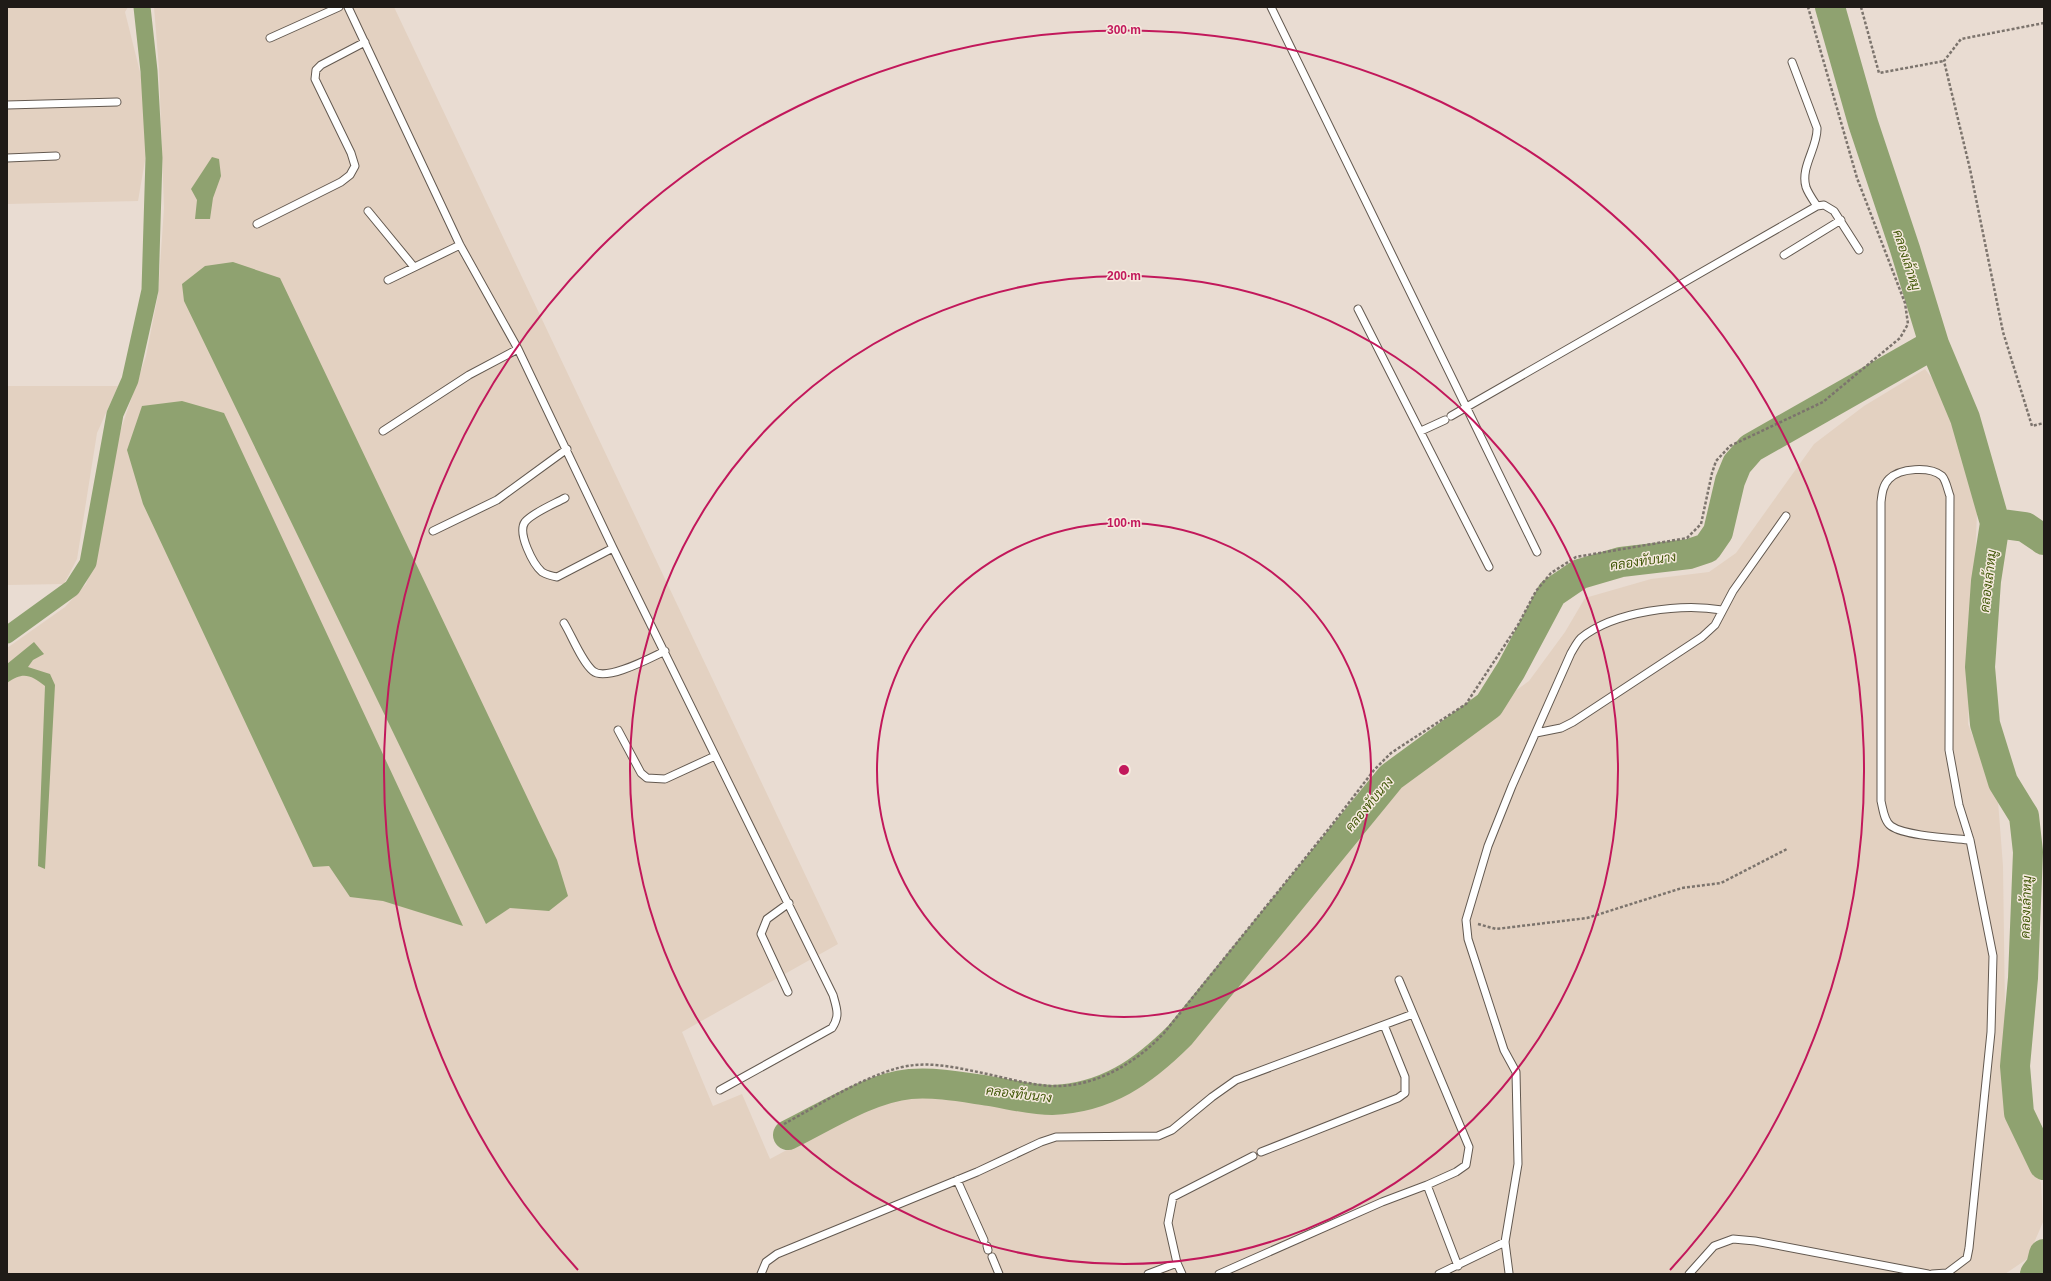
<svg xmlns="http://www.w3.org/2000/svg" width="2051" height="1281" viewBox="0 0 2051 1281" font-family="Helvetica,Sarabun,sans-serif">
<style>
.built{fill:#e3d1c1}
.water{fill:#8fa270}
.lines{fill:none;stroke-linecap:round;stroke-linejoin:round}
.canal{stroke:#8fa270;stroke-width:17}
.river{stroke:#8fa270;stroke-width:30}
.service-casing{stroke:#635950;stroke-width:9}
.path{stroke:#7c746d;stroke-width:2.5;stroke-dasharray:3 2;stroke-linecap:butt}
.service{stroke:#fff;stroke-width:7}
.ring{fill:none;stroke:#c2185b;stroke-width:2}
.labels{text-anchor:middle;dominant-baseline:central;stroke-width:3;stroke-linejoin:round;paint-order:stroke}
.water-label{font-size:13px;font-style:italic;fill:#43590a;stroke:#f6eadf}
.centre{fill:#c2185b;stroke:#f6eadf;stroke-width:2}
.ring-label{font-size:12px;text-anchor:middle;font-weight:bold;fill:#c2185b;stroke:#f6eadf;stroke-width:3;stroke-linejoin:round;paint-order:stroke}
</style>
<rect width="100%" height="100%" fill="#e9dcd2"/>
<path class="built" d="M7 7H128L125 12 152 120 138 201 7 204Z
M154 7H394L838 944 682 1032 713 1106 742 1094 770 1159 884 1098 910 1092 1077 1103 1113 1095 1289 919 1418 760 1529 681 1565 632 1585 598 1651 579 1709 572 1736 553 1814 444 1864 406 1925 369 1956 410 1977 513 1968 724 1998 801 2003 866 2006 1087 2027 1149 2041 1183 2043 1222 2027 1259 2005 1274H7V648L65 607 86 584 98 550 109 464 146 356 158 295 164 208 159 69Z
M7 386H118L97 433 77 559 64 584 7 585Z"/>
<path class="water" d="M212 157 219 159 221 176 213 198 210 219H195L197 200 191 189Z
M233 262 280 278 557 860 568 896 549 911 510 908 486 924 184 301 182 284 205 266Z
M182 401 224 413 463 926 383 901 350 897 329 866 313 867 143 504 127 450 142 406Z
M34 642 44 654 33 660 28 667 50 674 55 685 45 869 38 866 45 686C31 675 23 671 7 683V664Z"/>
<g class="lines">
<path class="canal" d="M7 635 72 588 88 563 115 414 130 380 150 290 154 158 149 71 142 7"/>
<path class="river" d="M1830 7 1863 123 1905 249 1934 344 1965 418 1995 523 1986 581 1980 667 1985 724 2003 782 2024 816 2028 852 2023 978 2015 1066 2019 1113 2044 1165
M1995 523 2025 527 2044 540
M788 1135C825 1117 869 1088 910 1084 937 1082 962 1087 989 1091 1009 1094 1031 1100 1052 1100 1106 1098 1143 1072 1180 1035L1391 777 1489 705 1511 670 1552 593 1580 574 1621 562 1689 554 1707 548 1718 532 1730 481 1737 464 1751 448 1934 344
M2035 1274 2041 1266 2044 1254"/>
<g class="service-casing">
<path id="service" d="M348 7 460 245 518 349 613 548 833 995C837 1009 840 1016 832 1028L720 1090
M1271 7 1537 552
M270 38 339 7
M1792 62 1817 128C1818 147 1800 167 1806 187 1808 193 1813 200 1817 206
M7 105 117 102
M7 158 56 156
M368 211 414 267
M257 224 341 182 350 175 355 166 351 153 315 79 316 70 321 65 365 42
M1784 255 1841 220
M388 280 460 245
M1358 309 1489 567
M1451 416 1817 206 1824 205 1834 211 1859 250
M383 431 469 375 518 349
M1421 431 1445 420
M565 498C554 504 532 513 525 522 517 533 533 564 542 572 547 575 551 576 557 577L613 548
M433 531 497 500 567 449
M564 623C572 636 582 662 593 671 606 682 650 658 665 651
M618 730 641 773 647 778 665 779 715 756
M1536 733 1561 728 1573 722 1702 637 1715 625 1733 591 1786 516
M1399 980 1469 1147 1466 1165 1456 1172 1427 1185
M788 992 761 934 767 919 789 903
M1261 1152 1398 1098 1405 1093V1077L1384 1025
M957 1180 984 1240
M987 1246 988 1250
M992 1257 999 1274
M1177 1263 1182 1274
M1509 1273 1505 1242 1518 1164 1516 1072 1504 1050 1468 939 1466 920 1488 846 1512 786 1571 653C1574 648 1577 642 1581 638 1614 611 1682 603 1722 610
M761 1274 766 1262 777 1254 977 1172 1041 1142 1056 1137 1158 1136 1172 1130 1212 1097 1236 1080 1413 1014
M1148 1274 1177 1263 1168 1223 1173 1197 1253 1156
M1219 1274 1382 1202 1427 1185 1458 1266
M1439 1274 1505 1242
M1689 1274 1714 1246 1733 1239 1755 1241 1928 1274
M1932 1274 1947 1273 1967 1258 1969 1248 1991 1032 1993 956 1970 840 1959 805 1949 750 1950 496C1948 491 1946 480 1942 476 1930 466 1900 468 1889 479 1883 485 1882 493 1881 502V801C1883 809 1884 821 1891 826 1905 836 1951 838 1970 840"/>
</g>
<path class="path" d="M1861 7 1879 73 1944 61
M2044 23 1961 39 1944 61 1970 169 2003 332 2032 426 2044 423
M1478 924 1496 929 1587 918 1682 888 1721 883 1787 849
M784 1124C819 1105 876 1068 915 1065 937 1063 958 1068 978 1072 1002 1077 1026 1084 1050 1086 1094 1088 1135 1064 1164 1033L1331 826 1374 770 1391 753 1466 704 1518 625 1536 591 1551 573 1576 557 1687 538 1701 524 1712 473 1716 461 1730 446 1823 402 1900 338 1908 324 1905 303 1857 178 1808 7"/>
<use href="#service" class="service"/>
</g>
<g class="ring">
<circle cx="1124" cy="770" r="247"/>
<circle cx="1124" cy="770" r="494"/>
<path d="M578 1270A740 740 0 1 1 1670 1270"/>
</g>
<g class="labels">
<g class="water-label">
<text transform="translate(1907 260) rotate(72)">คลองเล้าหมู</text>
<text transform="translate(1643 561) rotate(-8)">คลองทับนาง</text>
<text transform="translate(1988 581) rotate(-83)">คลองเล้าหมู</text>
<text transform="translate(1369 804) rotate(-50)">คลองทับนาง</text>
<text transform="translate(2026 907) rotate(-88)">คลองเล้าหมู</text>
<text transform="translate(1019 1094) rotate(7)">คลองทับนาง</text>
</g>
</g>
<circle cx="1124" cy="770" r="6" class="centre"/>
<g class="ring-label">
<text x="1124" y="34">300 m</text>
<text x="1124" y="280">200 m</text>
<text x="1124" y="527">100 m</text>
</g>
<rect width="2051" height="1281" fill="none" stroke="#1f1b17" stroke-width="16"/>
</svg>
